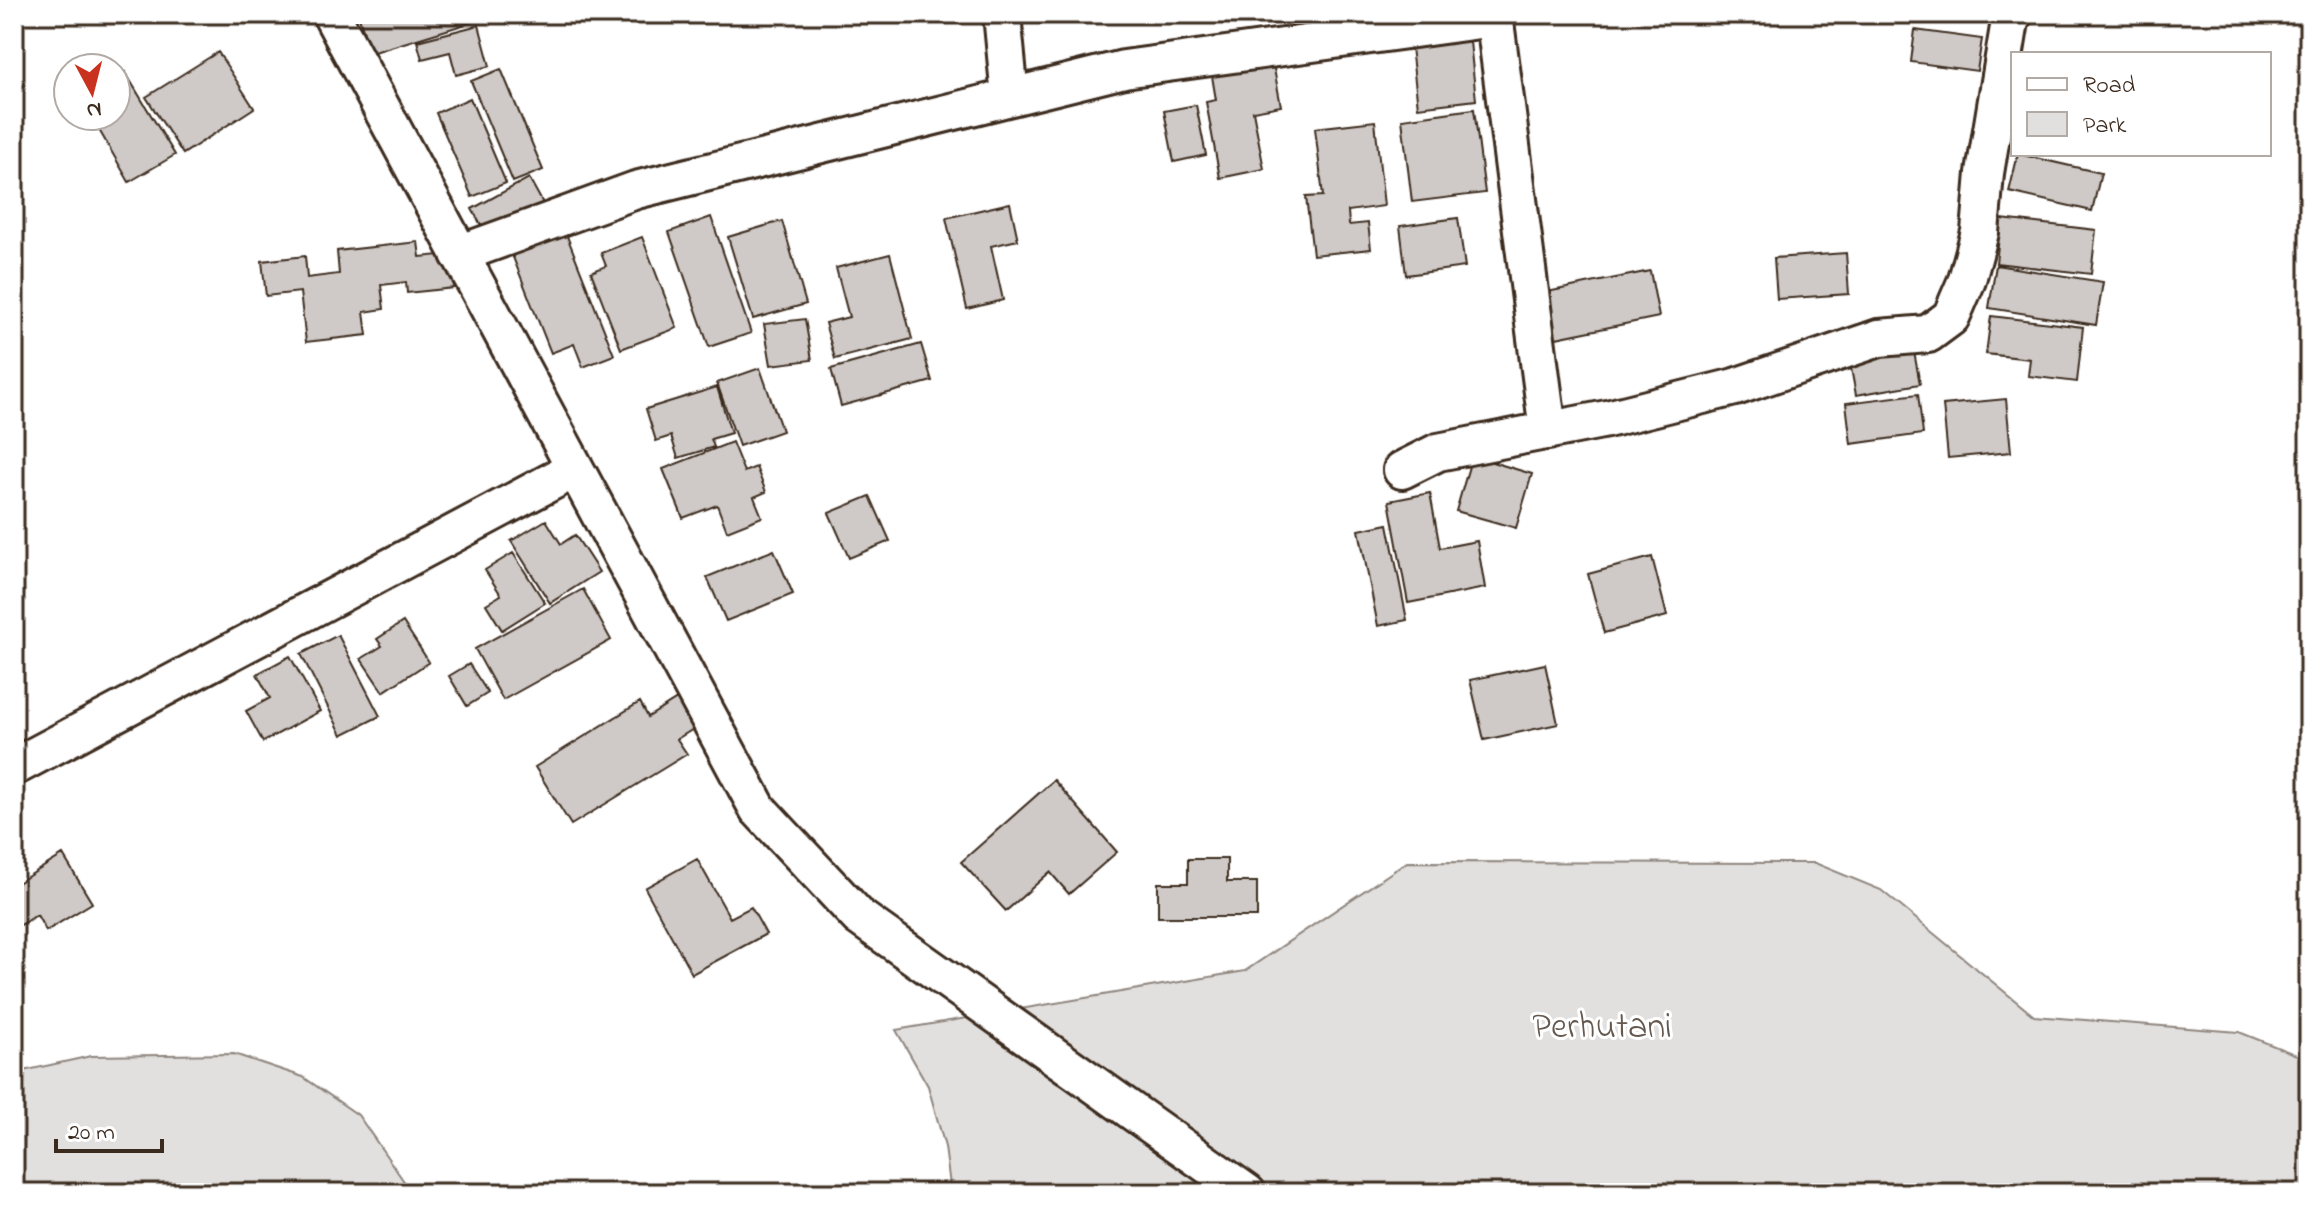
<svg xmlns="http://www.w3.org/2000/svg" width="2323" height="1207" viewBox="0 0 2323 1207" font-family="'Indie Flower',sans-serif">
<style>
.green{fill:#e2e0de;stroke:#8e857e;stroke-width:2}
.building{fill:#cfcac7;stroke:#3b2a1e;stroke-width:2}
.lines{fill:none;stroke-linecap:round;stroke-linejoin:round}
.street-casing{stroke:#3b2a1e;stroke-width:42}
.street{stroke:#fff;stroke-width:36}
.labels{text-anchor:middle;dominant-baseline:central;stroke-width:6;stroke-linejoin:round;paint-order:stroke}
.park-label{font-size:36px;fill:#65584e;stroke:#fff}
</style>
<rect width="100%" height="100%" fill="#fff"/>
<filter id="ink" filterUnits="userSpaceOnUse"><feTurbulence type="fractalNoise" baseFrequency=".0125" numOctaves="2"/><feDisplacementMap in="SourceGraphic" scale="16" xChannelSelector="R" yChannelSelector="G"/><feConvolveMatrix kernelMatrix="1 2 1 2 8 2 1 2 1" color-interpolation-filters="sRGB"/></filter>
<g filter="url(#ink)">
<path class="green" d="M1407 862 1815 863 1881 890 2034 1016 2239 1032 2309 1060V1193H951L945 1147 928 1086 896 1030 1245 971Z
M234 1054 303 1077 358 1115 412 1193H14V1073L91 1056Z"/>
<path class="building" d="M358 14H484L486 18 371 53Z
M2154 14H2187V19L2154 20Z
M479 25 490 66 456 75 450 52 422 59 417 41Z
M1915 30 1982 39 1977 71 1911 62Z
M1469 32 1476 100 1418 107 1410 39Z
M218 52 254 108 183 154 146 97Z
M1272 58 1281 106 1253 111 1264 169 1220 178 1206 102 1216 100 1211 70Z
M501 69 543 170 513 182 471 81Z
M125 72 175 155 129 182 91 116H116V78Z
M470 98 506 183 472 197 436 113Z
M1196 105 1206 155 1174 162 1164 111Z
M1474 109 1485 193 1412 202 1402 119Z
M1375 121 1384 206 1348 211 1349 225 1368 223 1371 249 1313 255 1306 197 1323 196 1315 128Z
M2018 154 2101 173 2092 211 2009 192Z
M529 178 545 207 488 238 472 209Z
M1010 203 1018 240 991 246 1003 300 967 309 946 218Z
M711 217 751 333 709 347 669 232Z
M1458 218 1465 267 1406 275 1400 226Z
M2001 219 2096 230 2091 274 1996 263Z
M782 221 806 304 753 319 728 237Z
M563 226 614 355 583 367 574 344 551 353 509 247Z
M642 237 677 328 621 349 591 272 606 266 601 253Z
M418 242 420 257 451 254 454 288 407 293 406 282 381 285 384 309 364 312 367 335 306 342 300 292 266 296 262 261 305 256 307 278 339 274 337 251Z
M1846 253 1849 294 1777 299 1774 258Z
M890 254 912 339 835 359 825 323 849 317 836 268Z
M1996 265 2103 282 2096 325 1989 308Z
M1650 271 1659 317 1556 338 1547 292Z
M1991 316 2083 327 2077 382 2028 376 2030 359 1986 354Z
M805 319 812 360 771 365 764 324Z
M921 344 932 381 841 406 831 369Z
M1914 352 1920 384 1856 395 1850 363Z
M760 368 782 431 739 446 717 383Z
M717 387 731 433 711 439 714 447 678 458 671 436 656 441 646 409Z
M1918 394 1923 434 1851 444 1846 403Z
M2006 399 2011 452 1948 458 1943 405Z
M732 442 744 472 756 467 766 492 754 497 762 517 727 531 717 505 683 518 663 469Z
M1472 456 1532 474 1516 528 1456 511Z
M1430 493 1440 548 1477 541 1485 588 1408 603 1389 501Z
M870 496 890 541 849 558 829 513Z
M546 520 561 544 575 535 599 572 550 603 511 541Z
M1388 524 1407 620 1378 626 1359 530Z
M774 550 793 594 726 621 707 577Z
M513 553 545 603 502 630 486 604 501 595 485 570Z
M1652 557 1667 616 1604 633 1588 574Z
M583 589 611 640 503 700 475 649Z
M403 622 429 662 383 692 361 659 382 646 377 639Z
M338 635 380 716 342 735 301 654Z
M290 656 320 711 263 742 246 711 270 698 257 674Z
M469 664 488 693 467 706 449 676Z
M1545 664 1558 724 1484 740 1470 680Z
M677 699 695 728 677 739 687 754 571 825 535 767 640 702 648 717Z
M1054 780 1117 852 1069 894 1050 872 1006 911 961 862Z
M63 855 92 903 46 931 37 915 14 929V885Z
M697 859 730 918 751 907 766 934 692 974 645 888Z
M1188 859H1227V882H1257V917H1158V883H1188Z"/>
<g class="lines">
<g class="street-casing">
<path id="street" d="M331 14 758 809 859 917 1247 1193
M1002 14 1010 97
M1494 14 1548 431
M459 254 636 190 1124 69 1494 18
M1402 470 1438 452 1607 419 1735 387 1879 338 1928 334 1951 317 1967 280 1980 232 1985 173 2010 21 2014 14
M14 767 575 469"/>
</g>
<use href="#street" class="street"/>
</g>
</g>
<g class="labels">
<g class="park-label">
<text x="1602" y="1028">Perhutani</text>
</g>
</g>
<rect width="2323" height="1207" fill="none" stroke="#fff" stroke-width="48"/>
<rect x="24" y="24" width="2275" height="1159" fill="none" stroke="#3b2a1e" stroke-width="3" filter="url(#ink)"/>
<rect x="2011" y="52" width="260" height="104" fill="#ffffff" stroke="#b1aaa5" stroke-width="2"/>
<rect x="2027" y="78" width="40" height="12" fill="#ffffff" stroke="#b1aaa5" stroke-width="2"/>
<text x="2083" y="92" font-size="24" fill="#3b2a1e">Road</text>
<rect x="2027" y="112" width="40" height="24" fill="#e2e0de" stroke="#b1aaa5" stroke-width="2"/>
<text x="2083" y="132" font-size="24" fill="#3b2a1e">Park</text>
<g transform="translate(92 92) rotate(173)"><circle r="38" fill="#ffffff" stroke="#b1aaa5" stroke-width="2"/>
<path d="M0-6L14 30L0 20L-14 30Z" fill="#c8321e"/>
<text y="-12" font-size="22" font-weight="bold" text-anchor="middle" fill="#3b2a1e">N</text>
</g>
<path d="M56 1139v12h106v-12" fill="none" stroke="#3b2a1e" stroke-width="4"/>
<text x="68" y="1139" font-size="24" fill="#3b2a1e" stroke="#ffffff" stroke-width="6" paint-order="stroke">20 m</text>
</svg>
